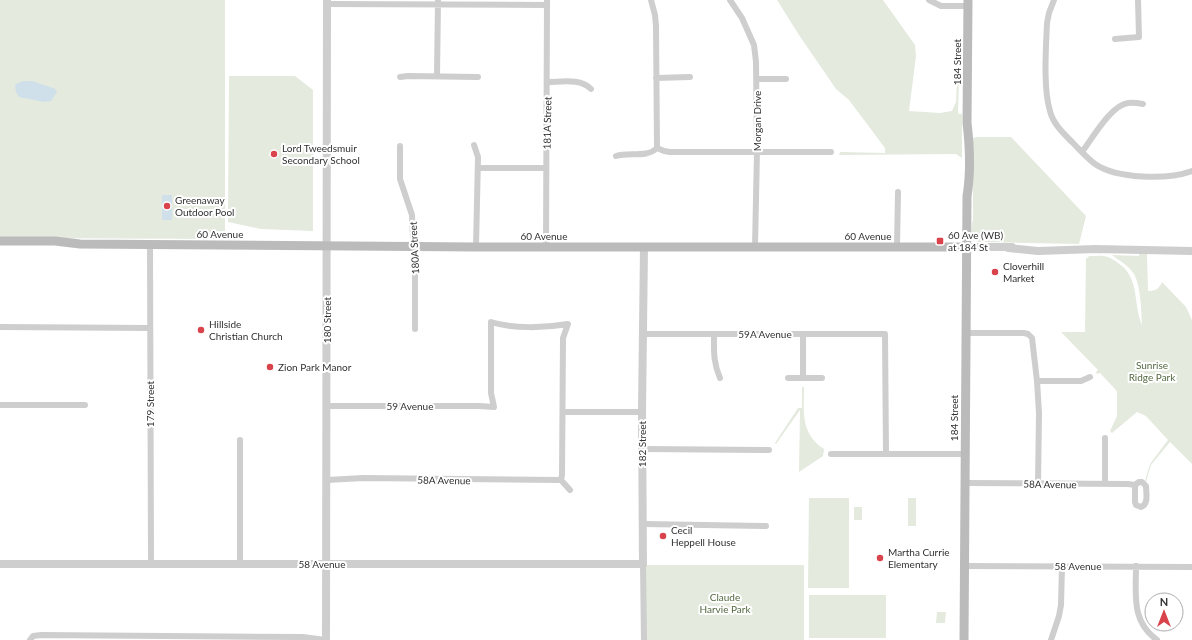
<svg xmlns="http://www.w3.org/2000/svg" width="1192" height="640" viewBox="0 0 1192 640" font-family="Lato,sans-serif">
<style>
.green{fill:#e4eade}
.water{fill:#cfe0eb}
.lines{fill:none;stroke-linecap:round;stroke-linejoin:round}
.minor{stroke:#cecece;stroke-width:6}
.tertiary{stroke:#cecece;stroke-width:8}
.secondary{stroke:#bbb;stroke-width:9}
.poi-dot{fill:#d9434c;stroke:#fff;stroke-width:1.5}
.labels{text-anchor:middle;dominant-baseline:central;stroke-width:4;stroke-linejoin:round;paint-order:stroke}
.street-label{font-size:10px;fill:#313131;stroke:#fff}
.poi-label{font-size:10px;fill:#313131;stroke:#fff;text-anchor:start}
.park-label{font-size:10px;fill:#546a41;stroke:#fff}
</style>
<rect width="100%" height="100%" fill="#fff"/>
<path class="green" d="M0 0H225V239L0 238Z
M777 0H883L915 45 916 56 909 111 940 113 952 111 956 102 957 81 958 78 959 79 958 112 959 114H962V158L956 154 839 155 840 152 885 153V148L849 100 836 89 799 35Z
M229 76H295L313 90V231L261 229 228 222Z
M977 137H1011L1086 216 1079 244 979 242 973 240C970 233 972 225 973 219V138Z
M1139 254H1147L1148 291C1155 291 1159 289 1162 282L1186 307 1192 320V464L1170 442 1151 465 1146 482 1145 481 1150 464 1168 440 1146 416 1137 412 1112 433 1110 431 1117 416V392L1115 389 1100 373 1097 374 1096 372 1098 370 1061 332H1085L1086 258H1088L1089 256C1095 256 1102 255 1108 257 1111 258 1115 261 1118 263 1140 277 1133 304 1142 325 1141 310 1141 287 1134 274 1129 266 1120 261 1112 255L1139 256Z
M802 387H804C804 412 800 433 824 449L823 456 799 472 800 410 776 444 775 443 798 408H802Z
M809 498H849V588H808Z
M908 498H916V526H908Z
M854 507H862V520H854Z
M646 565H804V640H646Z
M809 595H886V638H809Z
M937 612H946L945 623H936Z"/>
<path class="water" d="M23 81H32L53 88 55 89 57 92 51 101 44 102 19 97 16 92 15 86 16 84Z
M162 195H172V220H162Z"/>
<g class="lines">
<path class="minor" d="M651 0 655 15 656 26 657 148
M730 0 742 18 754 45 756 62 757 151 755 247
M929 0 941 6H968
M1054 0 1049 13 1047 23C1046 48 1043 88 1050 111 1053 124 1064 134 1073 143 1080 150 1087 158 1095 164 1117 179 1167 180 1192 171
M327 4 547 5
M1115 39 1139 37 1138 0
M437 76 438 0
M400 77 408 76 478 77
M656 78 690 77
M757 79H786
M547 82C562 82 580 78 591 89
M474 145 478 157 476 247
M400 146V179L412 215 413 239 415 257V329
M657 148 664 151 670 152H831
M1082 152C1092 139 1111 105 1128 103 1133 102 1138 103 1143 104
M616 156C629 152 647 158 657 148
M478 168H546
M150 245 151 564
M546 247 547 0
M897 247 898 192
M0 327 150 328
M966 333H1024L1028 334 1032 338 1037 381 1039 413 1038 484
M644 334H885L886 454
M714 334C714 351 713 362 720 378
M788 378H822
M803 378V334
M1037 381H1081L1090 377
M0 405H85
M327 406H479L494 407 491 393V322C513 329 545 328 568 324
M563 412H642
M1105 438V484
M240 440V564
M643 449 769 450
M831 454H965
M327 480 363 478 561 480
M561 480 562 475 563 338 568 324
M561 480 570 490
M1139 482H1142L1146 486C1146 493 1149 504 1141 507L1136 505 1135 502V485Z
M964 483 1128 484 1135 485
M643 524 766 526
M643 564 644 640
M964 566 1192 567
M1136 566C1136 595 1131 621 1157 640
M30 640 33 636 41 635 303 637 325 640
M1051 640 1059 616 1061 605 1062 566"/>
<path class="tertiary" d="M966 247H1012
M1008 248 1038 251 1095 249 1192 251
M0 564H643L642 412 644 247
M326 640 327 0"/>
<path class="secondary" d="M0 241H55L80 244 476 247H966
M964 640 967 196C971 172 970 148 967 123L968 0"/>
</g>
<g class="poi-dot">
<circle cx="274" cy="154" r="4"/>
<circle cx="167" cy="206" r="4"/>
<rect x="936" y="237" width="8" height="8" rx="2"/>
<circle cx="995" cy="272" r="4"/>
<circle cx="201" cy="330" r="4"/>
<circle cx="270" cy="367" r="4"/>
<circle cx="663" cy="536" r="4"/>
<circle cx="880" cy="558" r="4"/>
</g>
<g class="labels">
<g class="street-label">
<text transform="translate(957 62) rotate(-90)">184 Street</text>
<text transform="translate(757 121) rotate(-90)">Morgan Drive</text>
<text transform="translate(547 123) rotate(-89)">181A Street</text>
<text x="220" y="234">60 Avenue</text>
<text x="544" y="236">60 Avenue</text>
<text x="868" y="236">60 Avenue</text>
<text transform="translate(414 248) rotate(-93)">180A Street</text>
<text transform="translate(327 320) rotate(-90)">180 Street</text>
<text x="765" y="334">59A Avenue</text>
<text transform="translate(150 404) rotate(-90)">179 Street</text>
<text x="410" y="406">59 Avenue</text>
<text transform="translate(954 418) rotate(-90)">184 Street</text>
<text transform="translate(642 444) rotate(-90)">182 Street</text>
<text transform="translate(444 480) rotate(1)">58A Avenue</text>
<text transform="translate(1050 484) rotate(1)">58A Avenue</text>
<text x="322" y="564">58 Avenue</text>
<text x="1078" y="566">58 Avenue</text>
</g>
<g class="poi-label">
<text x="282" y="148">Lord Tweedsmuir<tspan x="282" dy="12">Secondary School</tspan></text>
<text x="175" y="200">Greenaway<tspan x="175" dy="12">Outdoor Pool</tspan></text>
<text x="948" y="235">60 Ave (WB)<tspan x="948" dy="12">at 184 St</tspan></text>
<text x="1003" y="266">Cloverhill<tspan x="1003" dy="12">Market</tspan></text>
<text x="209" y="324">Hillside<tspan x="209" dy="12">Christian Church</tspan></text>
<text x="278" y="367">Zion Park Manor</text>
<text x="671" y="530">Cecil<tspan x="671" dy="12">Heppell House</tspan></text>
<text x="888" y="552">Martha Currie<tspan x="888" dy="12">Elementary</tspan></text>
</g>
<g class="park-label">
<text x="1152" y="365">Sunrise<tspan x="1152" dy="12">Ridge Park</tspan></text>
<text x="725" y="597">Claude<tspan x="725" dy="12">Harvie Park</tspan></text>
</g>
</g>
<g transform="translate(1164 612)"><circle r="19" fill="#ffffff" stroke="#adadad"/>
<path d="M0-3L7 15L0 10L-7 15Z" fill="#d9434c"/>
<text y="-6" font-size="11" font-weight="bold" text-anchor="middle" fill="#313131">N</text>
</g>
</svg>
